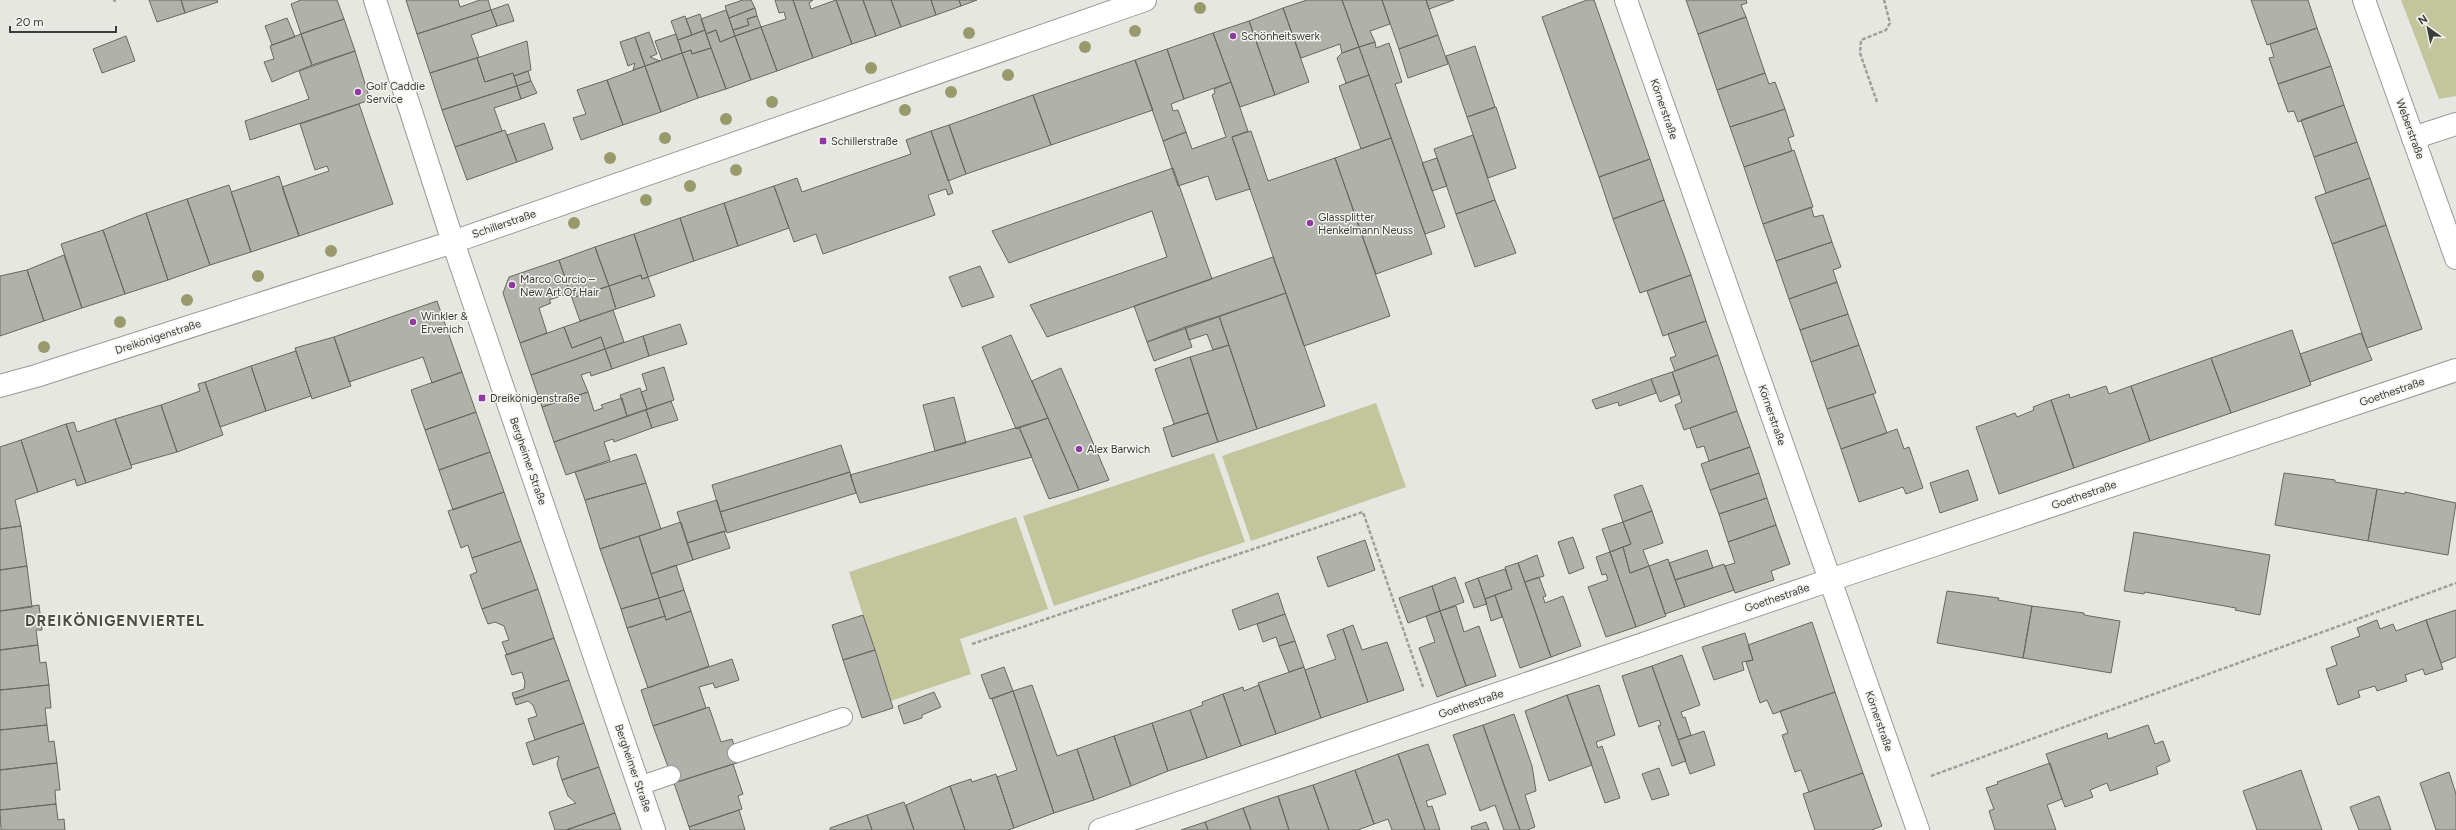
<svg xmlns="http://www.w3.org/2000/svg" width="2456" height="830" viewBox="0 0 2456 830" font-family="Figtree,sans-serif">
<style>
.green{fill:#c3c59c}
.building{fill:#b1b1ab;stroke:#686863}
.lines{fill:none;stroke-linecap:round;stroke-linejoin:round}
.service-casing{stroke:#999a94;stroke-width:20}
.minor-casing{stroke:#999a94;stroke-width:24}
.tertiary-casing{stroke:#999a94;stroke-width:24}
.secondary-casing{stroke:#999a94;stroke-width:24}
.path{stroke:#9e9f9a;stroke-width:2.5;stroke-dasharray:4 2;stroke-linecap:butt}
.service{stroke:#fff;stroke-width:18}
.minor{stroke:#fff;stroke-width:22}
.tertiary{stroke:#fff;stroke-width:22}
.secondary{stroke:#fff;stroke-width:22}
.tree{fill:#999a6b}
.poi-dot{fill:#9138a3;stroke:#f3f4ee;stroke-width:1.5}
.labels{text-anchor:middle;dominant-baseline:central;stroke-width:3;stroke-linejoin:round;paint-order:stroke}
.poi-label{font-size:11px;fill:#3c3c3a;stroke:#f3f4ee;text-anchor:start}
.street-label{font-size:11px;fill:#3c3c3a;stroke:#f3f4ee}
.district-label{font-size:15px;font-weight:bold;letter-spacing:1px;fill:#4b4c46;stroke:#f3f4ee}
</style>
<rect width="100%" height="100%" fill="#e6e7e0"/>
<path class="green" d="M2401 0H2456V96L2439 99Z
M1376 403 1406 487 1251 541 1222 456Z
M1214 453 1245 542 1054 606 1023 516Z
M1016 517 1048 609 960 639 971 674 891 701 849 572Z"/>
<path class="building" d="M149 0H181L185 13 157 22Z
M181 0H217L218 2 185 13Z
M301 0H337L344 19 301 34 291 4Z
M406 0H458L460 7 480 0H488L491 10 417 34Z
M743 0H751L755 8 729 18 725 6Z
M775 0H793L813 58 777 71 761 27 786 19 784 12 779 13Z
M793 0H813L809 3 811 9 836 0 852 44 813 58Z
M836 0H863L876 36 852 44Z
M863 0H891L901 27 876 36Z
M891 0H931L936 15 901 27Z
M931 0H959L961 6 936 15Z
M959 0H977L961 6Z
M1307 0H1342L1359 47 1342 53 1340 44 1301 58 1283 8Z
M1342 0H1382L1390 24 1370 31 1375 42 1359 47Z
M1382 0H1426L1438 35 1399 49Z
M1426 0H1454L1429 9Z
M1587 0H1594L1650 159 1599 177 1542 17Z
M1686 0H1746L1747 3 1741 5 1746 17 1698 34Z
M2251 0H2308L2317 28 2267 45Z
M508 4 514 21 497 26 491 10Z
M755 8 757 16 747 19 749 25 733 30 729 18Z
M1283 8 1309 82 1275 95 1249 21Z
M491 10 497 26 471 35 479 57 430 73 417 34Z
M726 10 735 36 720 42 716 30 706 34 701 19Z
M700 14 705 30 692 35 686 19Z
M685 16 692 35 678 40 671 21Z
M757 16 761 27 735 36 733 30 749 25 747 19Z
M1746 17 1765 73 1717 90 1698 34Z
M287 18 295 37 272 45 265 26Z
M344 19 355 51 312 65 301 34Z
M1249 21 1275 95 1240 107 1213 33Z
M761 27 777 71 751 80 735 36Z
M2317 28 2331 66 2278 84 2269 58 2274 57 2270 44Z
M705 30 711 48 692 54 691 50 682 53 678 40Z
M716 30 720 42 735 36 751 80 726 89 706 34Z
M649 32 657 54 650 57 660 61 645 66 635 37Z
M1213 33 1231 82 1184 99 1167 49Z
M301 34 312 65 272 82 264 62 274 59 270 46Z
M676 34 682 53 662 60 655 41Z
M1438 35 1448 64 1408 78 1399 49Z
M126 36 135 61 102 73 93 49Z
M635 37 645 66 633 70 635 63 628 66 620 42Z
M527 41 531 70 514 76 513 73 485 82 477 58Z
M1375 42 1376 48 1389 43 1402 82 1395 84 1445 227 1425 234 1359 47Z
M1475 46 1495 107 1467 117 1446 56Z
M1359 47 1369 75 1346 83 1337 58 1342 53Z
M711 48 726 89 698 98 682 53 691 50 692 54Z
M1167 49 1184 99 1171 104 1173 111 1178 110 1186 132 1163 141 1135 60Z
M355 51 370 100 250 140 245 121 309 99 299 71Z
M682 53 698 98 661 112 645 66Z
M477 58 485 82 513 73 517 86 442 110 430 73Z
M1135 60 1153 110 1051 145 1033 95Z
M645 66 661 112 623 125 607 80Z
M2331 66 2344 105 2298 122 2294 111 2288 112 2278 84Z
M528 71 531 81 517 86 514 76Z
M1765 73 1769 84 1775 82 1785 109 1730 127 1717 90Z
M1369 75 1391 138 1361 149 1339 86Z
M607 80 623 125 581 140 573 118 586 114 577 90Z
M531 81 537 93 521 99 517 86Z
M1231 82 1248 131 1232 137 1250 189 1216 200 1208 176 1178 186 1163 141 1186 132 1192 149 1226 137 1212 95 1215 93 1214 89Z
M517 86 521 99 494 108 502 131 455 147 442 110Z
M1033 95 1051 145 966 174 949 125Z
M359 104 393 204 299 236 282 187 329 171 327 166 315 170 300 124Z
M2344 105 2357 142 2314 157 2301 120Z
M1496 107 1516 168 1488 178 1467 117Z
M1785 109 1794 136 1788 138 1792 151 1744 167 1730 127Z
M544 123 553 149 517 162 507 135Z
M949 125 966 174 948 181 931 131Z
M505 130 517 162 467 180 455 147Z
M931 131 953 193 948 195 946 189 928 195 935 215 823 254 816 234 794 242 774 186 797 178 802 192 911 154 906 140Z
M1251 131 1268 181 1335 158 1390 316 1304 346 1232 137Z
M1473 135 1495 200 1456 214 1434 149Z
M1391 138 1432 254 1376 274 1335 158Z
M2357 142 2370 178 2326 193 2314 157Z
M1794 150 1813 207 1763 224 1744 167Z
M1437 158 1447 186 1432 191 1422 163Z
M1650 159 1664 200 1613 219 1599 177Z
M1173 168 1212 279 1047 337 1030 305 1167 257 1152 211 1009 263 992 231Z
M279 176 299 236 251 252 231 192Z
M2370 178 2386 225 2332 244 2315 197Z
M229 185 251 252 210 265 187 199Z
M774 186 789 228 738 246 724 203Z
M187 199 210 265 168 280 146 213Z
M1495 200 1516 253 1475 267 1456 214Z
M1664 200 1691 275 1640 293 1613 219Z
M724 203 738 246 694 261 680 218Z
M1811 207 1814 217 1823 215 1832 242 1776 261 1763 224Z
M146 213 168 280 125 294 103 230Z
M680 218 694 261 648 277 634 234Z
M2386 225 2422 329 2367 348 2332 244Z
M103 230 125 294 82 308 61 244Z
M634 234 648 277 642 279 641 275 609 286 595 247Z
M1832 242 1841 267 1833 270 1837 282 1789 299 1776 261Z
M595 247 609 286 572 298 559 260Z
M64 255 82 308 44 321 27 270Z
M1273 257 1286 293 1147 342 1134 306Z
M559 260 570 293 549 300 551 303 539 308 547 333 520 343 503 293 509 277Z
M980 266 994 297 962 307 949 277Z
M27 270 44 321 0 336V276Z
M641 275 642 279 648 277 655 296 616 309 609 286Z
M1691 275 1706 321 1663 336 1647 291Z
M1837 282 1848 314 1800 330 1789 299Z
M609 286 616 309 580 321 572 298Z
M1286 293 1325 406 1257 429 1219 316Z
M437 301 462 372 432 383 423 357 349 382 334 337Z
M613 310 624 342 605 349 601 337 572 348 564 327Z
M1848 314 1859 345 1811 362 1800 330Z
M1219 316 1229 345 1213 350 1207 334 1189 340 1185 327Z
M1706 321 1718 355 1675 371 1670 358 1676 356 1668 334Z
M680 324 687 344 649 356 643 336Z
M564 327 572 348 601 337 605 349 531 375 520 343Z
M1185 327 1192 347 1154 361 1147 342Z
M2292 330 2311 385 2231 413 2211 358Z
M2361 333 2372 360 2310 382 2300 354Z
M1011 335 1048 418 1016 429 982 347Z
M643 336 649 356 612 369 605 349Z
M334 337 351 386 312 399 295 348Z
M1229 345 1257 429 1218 442 1190 357Z
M1859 345 1876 393 1827 409 1811 362Z
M605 349 612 369 591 376 590 372 581 375 588 392 542 407 531 375Z
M296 351 311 396 266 411 251 366Z
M1718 355 1737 411 1684 430 1675 405 1682 402 1672 372Z
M1190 357 1208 413 1174 424 1155 369Z
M2211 358 2231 413 2150 441 2131 386Z
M251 366 266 411 220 427 205 382Z
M664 367 674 400 647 409 641 392 647 390 642 374Z
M1061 368 1109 480 1079 490 1032 381Z
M462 372 476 412 425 430 411 390Z
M1672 372 1680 394 1660 402 1651 379Z
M1651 379 1656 393 1619 406 1618 402 1596 409 1592 400Z
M205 382 223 435 177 452 161 405 200 391 198 384Z
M2106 386 2109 394 2131 386 2150 441 2074 468 2051 400 2069 394 2070 398Z
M640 388 647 409 627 416 620 395Z
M588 392 594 411 603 408 601 405 622 398 627 416 554 442 542 407Z
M1873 394 1887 433 1841 449 1827 409Z
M954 397 966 443 935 451 923 405Z
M2051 400 2074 468 1999 494 1976 427 2015 413 2017 417 2034 410 2033 407Z
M671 401 678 420 652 428 646 410Z
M161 405 177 452 131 465 115 419Z
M646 410 652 428 614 442 613 439 604 442 610 460 566 475 554 442Z
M1737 411 1750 447 1709 461 1704 446 1697 448 1690 428Z
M476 412 490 452 439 470 425 430Z
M1208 413 1218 442 1172 457 1163 428Z
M1048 418 1079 490 1049 499 1019 427Z
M115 419 132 468 86 483 66 424 74 422 77 432Z
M66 424 86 483 77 486 75 479 38 492 21 440Z
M1019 427 1032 457 860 503 850 475Z
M1897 429 1904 449 1909 447 1923 488 1906 494 1903 487 1859 502 1841 449Z
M21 440 38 492 15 500 21 526 0 529V447Z
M841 445 850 472 720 512 712 485Z
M1750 447 1759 473 1710 490 1701 464Z
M490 452 504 492 453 510 439 470Z
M636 454 646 483 585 500 575 472Z
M1968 470 1978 500 1940 513 1930 483Z
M850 472 856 493 727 533 720 512Z
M1759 473 1767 498 1719 514 1710 490Z
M2284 473 2335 480V482L2377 489 2368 541 2275 525Z
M646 483 661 529 600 549 585 500Z
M1642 485 1652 511 1623 522 1614 495Z
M2377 489 2405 494V492L2456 503 2448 555 2368 541Z
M504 492 521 541 472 558 468 545 461 548 448 511Z
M1767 498 1776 525 1728 542 1719 514Z
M717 500 726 531 687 543 677 512Z
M1652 511 1663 543 1643 550 1649 566 1630 573 1623 547 1631 544 1623 522Z
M681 522 693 560 651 574 639 536Z
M1623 522 1631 544 1610 552 1602 529Z
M1776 525 1790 564 1771 571 1774 580 1735 593 1725 566 1735 563 1728 542Z
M21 526 27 566 0 570V529Z
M724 531 730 548 693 560 687 543Z
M2134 532 2270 555 2260 615 2235 610 2236 608 2145 592 2144 594 2124 591Z
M639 536 659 598 621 609 600 549Z
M1573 537 1584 568 1569 574 1558 542Z
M1365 540 1375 570 1328 587 1317 557Z
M521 541 538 589 482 609 470 575 477 572 472 558Z
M1623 547 1630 573 1649 566 1666 616 1636 627 1610 552Z
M1707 550 1713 568 1675 580 1669 563Z
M1610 552 1636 627 1606 637 1588 587 1608 580 1606 574 1602 575 1596 557Z
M1537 555 1544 576 1525 582 1518 563Z
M1668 559 1685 607 1665 614 1649 566Z
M1518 563 1551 657 1520 668 1495 595 1512 589 1505 567Z
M1724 564 1734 590 1685 607 1675 580Z
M676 565 684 590 659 598 651 574Z
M27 566 32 607 0 611V570Z
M1505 569 1512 589 1485 599 1478 578Z
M1455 577 1464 602 1440 611 1432 586Z
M1539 577 1546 596 1543 597 1545 603 1563 596 1581 646 1551 657 1525 582Z
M1478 578 1487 604 1474 608 1465 583Z
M1432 586 1440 611 1408 623 1399 598Z
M538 589 554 638 507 655 502 642 509 640 504 626 495 622 488 624 482 609Z
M684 590 691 611 666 620 659 598Z
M1947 591 1999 598 1998 600 2032 606 2023 658 1937 643Z
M1278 593 1285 614 1239 630 1232 610Z
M1495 595 1502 617 1491 621 1485 599Z
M659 598 665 616 627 628 621 609Z
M39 605 42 630H36L38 645 0 650V611Z
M1456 606 1464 632 1479 626 1496 676 1466 686 1440 611Z
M2032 606 2084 613V615L2120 621 2111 673 2023 658Z
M2456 610V657L2441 663 2426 620Z
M691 611 709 666 648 688 627 628 665 616 666 620Z
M1440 611 1466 686 1437 697 1419 648 1435 642 1426 616Z
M1285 614 1295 641 1279 646 1276 637 1263 642 1257 624Z
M863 615 875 650 843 660 832 625Z
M2377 620 2380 629 2393 624 2396 631 2426 620 2443 669 2425 675 2423 669 2405 675 2407 681 2377 691 2375 686 2358 691 2360 697 2338 705 2326 669 2337 665 2331 647 2360 636 2357 628Z
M1812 622 1835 692 1773 714 1767 700 1760 703 1746 662 1753 660 1748 645Z
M1353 625 1362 650 1387 642 1404 690 1368 702 1343 629Z
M1343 629 1368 702 1321 718 1305 670 1336 659 1327 635Z
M1745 633 1753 660 1742 662 1744 670 1714 680 1702 647Z
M554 638 569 680 514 699 512 693 524 689 525 682 522 672 512 675 505 655Z
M1295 641 1304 667 1289 672 1279 646Z
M38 645 40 663 46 662 49 685 0 690V650Z
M875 650 893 708 862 718 843 660Z
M1682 655 1700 705 1681 712 1683 718 1685 717 1691 735 1678 740 1652 666Z
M732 659 739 680 715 688 713 683 699 687 706 708 653 726 641 690Z
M1652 666 1686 761 1672 766 1658 726 1661 725 1659 720 1639 727 1622 676Z
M1004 667 1013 691 990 699 981 675Z
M1304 667 1321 718 1276 734 1258 683Z
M569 680 584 723 535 740 528 719 537 716 533 705 528 701 516 705 514 699Z
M49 685 51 708H45L47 725 0 730V690Z
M1032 685 1057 756 1077 749 1094 800 1054 813 1013 691Z
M1259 685 1276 734 1241 746 1223 694 1243 687 1244 691Z
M1599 685 1615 735 1596 742 1598 748 1602 746 1620 798 1605 803 1567 695Z
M1013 691 1054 813 1014 828 997 777 1017 770 992 699Z
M934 692 941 707 922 715V718L904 724 898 706Z
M1835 692 1863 773 1809 792 1801 770 1795 772 1782 735 1788 733 1780 711Z
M1223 694 1241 746 1207 758 1190 710 1203 705 1202 702Z
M1567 695 1592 765 1549 781 1525 711Z
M709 707 721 742 732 739 740 762 674 783 653 726Z
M1190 710 1207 758 1168 771 1152 723Z
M1514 714 1532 766 1536 791 1525 795 1535 827 1527 830H1520L1483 725Z
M584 723 599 767 562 780 557 764 559 756 533 765 526 743Z
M1152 723 1168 771 1131 786 1114 736Z
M47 725 49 742 54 741 57 763 0 770V730Z
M1483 725 1509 800 1520 830H1504L1495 805 1480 811 1453 735Z
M2148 725 2155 744 2163 741 2170 761 2156 767 2158 774 2110 791 2107 783 2090 790 2093 797 2065 807 2046 754 2107 733 2108 739Z
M1704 731 1715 765 1690 774 1678 740Z
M1114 736 1131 786 1094 800 1077 749Z
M1428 744 1446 794 1426 801 1428 807 1432 806 1440 830H1425L1398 754Z
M1398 754 1425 830H1392L1388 819 1374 824 1355 770Z
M57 763 60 790H55L56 804 0 810V770Z
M2050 763 2062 799 2047 805 2056 830H1995L1989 811 1994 809 1986 788 1998 784 1997 782Z
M733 764 743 794 738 796 742 809 689 827 674 783Z
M599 767 615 813 566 830H555L549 812 576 803 568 796 562 780Z
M1659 768 1669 795 1652 800 1642 774Z
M1355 770 1374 824 1358 830H1329L1313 785Z
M2301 770 2322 830H2257L2243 791Z
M2449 772 2456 794V830H2436L2420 783Z
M1863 773 1882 826 1872 830H1815L1803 794Z
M996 774 1014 828 1008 830H965L950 786 971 779 972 782Z
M1313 785 1329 830H1289L1278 796Z
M950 786 965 830H914L906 805Z
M1278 796 1289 830H1251L1243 808Z
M2379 796 2391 830H2359L2350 807Z
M904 802 914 830H872L867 815Z
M56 804 58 820 64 819 65 830H1L0 810Z
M1243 808 1251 830H1208L1205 822Z
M739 810 745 830H690L689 827Z
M615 813 621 830H566Z
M867 815 872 830H830V828Z
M1205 822 1208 830H1181Z
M1486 822 1489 830H1472L1471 827Z"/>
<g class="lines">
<g class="service-casing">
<path id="service" d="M737 753 843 717
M639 786 671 775"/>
</g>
<g class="minor-casing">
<path id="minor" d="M1626 0 1918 830
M2413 138 2456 124
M1100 830 1830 580 2456 370"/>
</g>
<g class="tertiary-casing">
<path id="tertiary" d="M0 386 36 376 453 242 1145 0"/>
</g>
<g class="secondary-casing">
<path id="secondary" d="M375 0 453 242 654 830
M2364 0 2456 258"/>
</g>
<path class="path" d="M113 0 116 1
M1877 102 1860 53 1861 40 1886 30 1890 23 1884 0
M972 644 1363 512 1423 687
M1931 776 2456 583"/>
<use href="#service" class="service"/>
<use href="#minor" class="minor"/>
<use href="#tertiary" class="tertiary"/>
<use href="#secondary" class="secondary"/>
</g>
<g class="tree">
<circle cx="1200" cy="8" r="6"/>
<circle cx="1135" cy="31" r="6"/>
<circle cx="969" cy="33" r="6"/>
<circle cx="1085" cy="47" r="6"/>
<circle cx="871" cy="68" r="6"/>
<circle cx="1008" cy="75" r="6"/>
<circle cx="951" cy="92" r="6"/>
<circle cx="772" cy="102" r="6"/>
<circle cx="905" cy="110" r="6"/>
<circle cx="726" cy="119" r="6"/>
<circle cx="665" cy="138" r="6"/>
<circle cx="610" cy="158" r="6"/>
<circle cx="736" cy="170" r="6"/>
<circle cx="690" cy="186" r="6"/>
<circle cx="646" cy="200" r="6"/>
<circle cx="574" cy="223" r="6"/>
<circle cx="331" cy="251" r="6"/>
<circle cx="258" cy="276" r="6"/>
<circle cx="187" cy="300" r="6"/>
<circle cx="120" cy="322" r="6"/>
<circle cx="44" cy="347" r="6"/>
</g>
<g class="poi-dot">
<circle cx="1233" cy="36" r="4"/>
<circle cx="358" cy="92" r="4"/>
<rect x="819" y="137" width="8" height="8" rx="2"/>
<circle cx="1310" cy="223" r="4"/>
<circle cx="512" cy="285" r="4"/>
<circle cx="413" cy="322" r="4"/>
<rect x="478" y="394" width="8" height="8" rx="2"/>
<circle cx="1079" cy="449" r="4"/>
</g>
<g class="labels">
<g class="poi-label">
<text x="1241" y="36">Schönheitswerk</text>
<text x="366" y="86">Golf Caddie<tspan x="366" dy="13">Service</tspan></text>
<text x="831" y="141">Schillerstraße</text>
<text x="1318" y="217">Glassplitter<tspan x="1318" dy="13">Henkelmann Neuss</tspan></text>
<text x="520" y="279">Marco Curcio –<tspan x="520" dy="13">New Art Of Hair</tspan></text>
<text x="421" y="316">Winkler &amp;<tspan x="421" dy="13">Ervenich</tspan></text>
<text x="490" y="398">Dreikönigenstraße</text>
<text x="1087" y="449">Alex Barwich</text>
</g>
<g class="street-label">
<text transform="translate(1664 109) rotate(71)">Körnerstraße</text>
<text transform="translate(2410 129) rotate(70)">Weberstraße</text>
<text transform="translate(504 224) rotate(-19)">Schillerstraße</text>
<text transform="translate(158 337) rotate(-18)">Dreikönigenstraße</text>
<text transform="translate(2392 392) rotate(-19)">Goethestraße</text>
<text transform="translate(1772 415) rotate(71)">Körnerstraße</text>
<text transform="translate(528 461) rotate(71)">Bergheimer Straße</text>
<text transform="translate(2084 495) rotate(-19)">Goethestraße</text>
<text transform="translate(1777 598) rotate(-19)">Goethestraße</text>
<text transform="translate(1471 704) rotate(-19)">Goethestraße</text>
<text transform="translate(1879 721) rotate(71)">Körnerstraße</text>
<text transform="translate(633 768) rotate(71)">Bergheimer Straße</text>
</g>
<g class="district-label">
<text x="115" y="621">DREIKÖNIGENVIERTEL</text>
</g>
</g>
<g transform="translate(2428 28) rotate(327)" stroke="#f3f4ee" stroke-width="3" paint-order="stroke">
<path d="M0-3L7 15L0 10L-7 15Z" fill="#3c3c3a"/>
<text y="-6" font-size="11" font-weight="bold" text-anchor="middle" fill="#3c3c3a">N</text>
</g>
<path d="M10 26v6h106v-6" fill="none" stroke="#3c3c3a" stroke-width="2"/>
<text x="16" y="26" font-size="12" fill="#3c3c3a" stroke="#f3f4ee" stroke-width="3" paint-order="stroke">20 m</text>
</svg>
